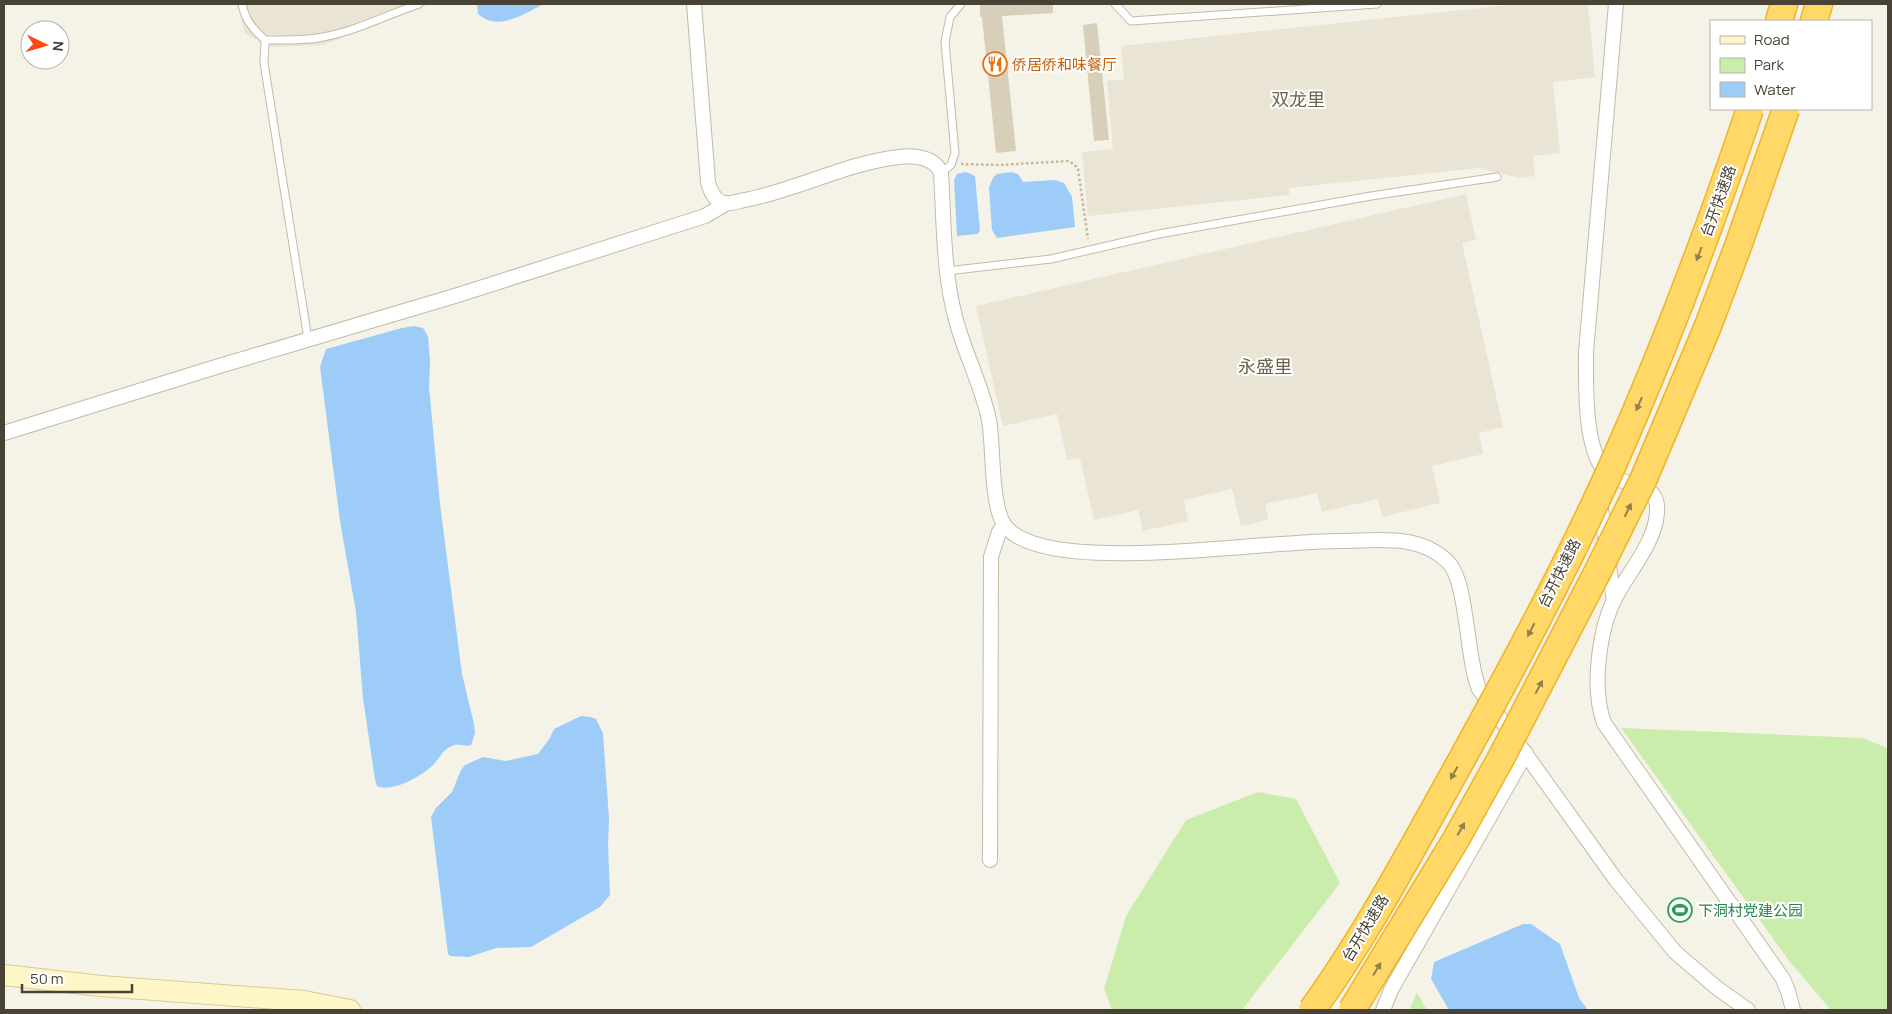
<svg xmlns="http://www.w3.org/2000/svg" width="1892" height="1014" viewBox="0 0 1892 1014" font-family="Manrope,'Noto Sans SC',sans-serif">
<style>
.residential{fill:#eae4d4}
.green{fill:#cbedab}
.water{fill:#9dccf8}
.building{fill:#d8cfbb}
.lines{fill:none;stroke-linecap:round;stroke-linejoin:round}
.lane-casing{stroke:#c2bba8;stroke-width:9}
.street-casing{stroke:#c2bba8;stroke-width:16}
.secondary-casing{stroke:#d9cc92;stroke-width:22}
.highway-casing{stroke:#eeb428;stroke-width:29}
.path{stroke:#c5b898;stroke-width:2.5;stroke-dasharray:2.5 2.5;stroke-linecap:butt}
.lane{stroke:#fff;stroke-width:7}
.street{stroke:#fff;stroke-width:14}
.secondary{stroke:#fff6c7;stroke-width:20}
.highway{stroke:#ffd868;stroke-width:26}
.highway-bridge-casing{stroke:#eeb428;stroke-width:29;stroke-linecap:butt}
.highway-bridge{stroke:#ffd868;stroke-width:26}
.oneway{fill:#927f49}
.labels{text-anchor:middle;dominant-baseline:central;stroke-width:4;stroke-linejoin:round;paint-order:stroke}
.food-label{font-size:15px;fill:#c56008;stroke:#fff;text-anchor:start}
.street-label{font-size:15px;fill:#494335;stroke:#fff}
.leisure-label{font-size:15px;fill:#27864d;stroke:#fff;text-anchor:start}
.quarter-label{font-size:18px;fill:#6d624b;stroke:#fff}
</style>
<rect width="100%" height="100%" fill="#f5f2e7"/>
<path class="residential" d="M237 4H431L323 45 272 47 245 34Z
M1519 4H1588L1595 77 1553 82 1560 153 1533 156 1535 176 1520 178 1479 168 1289 188V195L1088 216 1082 152 1113 149 1107 81 1124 79 1121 46Z
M1466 194 1476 240 1462 243 1503 427 1479 433 1483 454 1432 466 1440 503 1382 517 1378 499 1322 512 1317 493 1265 504 1268 520 1241 526 1232 489 1184 500 1188 521 1143 531 1138 510 1094 520 1080 458 1067 460 1057 414 1003 426 976 306Z"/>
<path class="green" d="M1621 728 1862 738 1888 748V1010H1831L1790 962Z
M1258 792 1296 799 1340 883 1242 1010H1112L1104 989 1126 916 1186 820Z
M1417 993 1427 1010H1409Z"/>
<path class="water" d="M477 4H544C523 14 498 32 478 14Z
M966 172 975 176 980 231 977 234 957 236 954 180 957 174Z
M1011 172 1018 174 1023 182 1055 180 1064 183 1072 197 1075 227 997 238 992 230 989 187 993 178 997 174Z
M414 326 423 328 428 336 430 360 429 387 440 504 462 674 474 724 475 733 471 745C465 747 458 743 452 746 443 749 439 759 433 765 422 776 392 793 377 786L375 780 363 698 356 612 340 521 320 367 326 349 402 328Z
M581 716 590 717 596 719 603 733 609 819 608 845 610 895 600 907 531 947 496 948 469 957 450 956 448 954 431 817 436 808 452 792 461 770 465 765 483 757 506 761 538 754 550 738 554 729Z
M1523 924H1531L1560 944 1579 998 1588 1010H1449L1431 979 1434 962Z"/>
<path class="building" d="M980 4H1053V13L1002 16 1016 151 996 153 982 17H980Z
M1097 23 1109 140 1094 141 1083 25Z"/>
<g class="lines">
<g class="lane-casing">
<path id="lane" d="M242 4C245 20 253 29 265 40L264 63 308 339
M1115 4 1131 21 1377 4
M265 40C284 40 304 41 323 37 356 31 387 15 419 4
M941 173 951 165 955 153 945 42 950 17 961 4
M947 271 1051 259 1159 234 1371 196 1497 177"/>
</g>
<g class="street-casing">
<path id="street" d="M694 4 708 182C710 190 714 200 723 203 729 205 738 201 745 200 797 190 846 163 899 157 914 155 935 157 941 173 944 222 943 273 956 320 965 354 982 386 989 420 994 446 990 508 1006 527 1039 566 1181 551 1229 548 1265 545 1302 542 1338 541 1377 541 1417 533 1447 561 1468 579 1466 659 1479 689L1616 880 1675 952 1717 988 1748 1010
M1616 4 1586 352C1586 383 1584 446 1604 470 1620 490 1660 476 1657 513 1655 541 1632 568 1619 591 1599 624 1591 687 1604 723L1783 979 1788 991 1793 1010
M4 433 216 367 458 295 705 216 727 203
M1600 502 1614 601
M990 860 991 557 999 532 1004 525
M1383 1010 1391 990 1526 753"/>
</g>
<g class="secondary-casing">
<path id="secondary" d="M4 975 101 986 304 1001 350 1010"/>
</g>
<g class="highway-casing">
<path id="highway" d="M1779 21 1784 4
M1814 21 1819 4"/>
</g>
<path class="path" d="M961 164 1000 165 1068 161 1074 164 1078 169 1088 239"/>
<use href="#lane" class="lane"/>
<use href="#street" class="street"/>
<use href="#secondary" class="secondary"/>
<use href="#highway" class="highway"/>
<g class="highway-bridge-casing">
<path id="highway-bridge" d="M1312 1010C1365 937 1408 856 1452 777 1509 674 1566 569 1614 462 1665 347 1710 228 1750 109
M1352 1010 1455 841 1500 760 1597 573 1644 478 1708 326 1737 249 1786 109"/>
</g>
<use href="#highway-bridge" class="highway-bridge"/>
</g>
<defs><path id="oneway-solid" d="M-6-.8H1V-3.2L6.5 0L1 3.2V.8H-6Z" transform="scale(1.25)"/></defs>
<g class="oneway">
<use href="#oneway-solid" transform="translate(1699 254) rotate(111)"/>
<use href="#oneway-solid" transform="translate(1639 404) rotate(113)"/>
<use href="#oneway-solid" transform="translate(1628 510) rotate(-64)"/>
<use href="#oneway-solid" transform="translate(1531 630) rotate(117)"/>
<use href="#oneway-solid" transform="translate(1539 687) rotate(-62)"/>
<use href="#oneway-solid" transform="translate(1454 773) rotate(119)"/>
<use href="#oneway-solid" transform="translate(1461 829) rotate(-61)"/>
<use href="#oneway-solid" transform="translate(1377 969) rotate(-59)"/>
</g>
<defs>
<g id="restaurant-ring" transform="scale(1.25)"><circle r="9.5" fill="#fff" stroke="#e8710a" stroke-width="1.5"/><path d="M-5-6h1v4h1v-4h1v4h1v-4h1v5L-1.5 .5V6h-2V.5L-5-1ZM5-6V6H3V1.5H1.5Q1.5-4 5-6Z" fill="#e8710a"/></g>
<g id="stadium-ring" transform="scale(1.25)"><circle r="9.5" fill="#fff" stroke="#2e9e5b" stroke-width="1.5"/><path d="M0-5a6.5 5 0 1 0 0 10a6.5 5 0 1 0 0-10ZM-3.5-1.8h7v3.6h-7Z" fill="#2e9e5b"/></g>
</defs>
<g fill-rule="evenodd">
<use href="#restaurant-ring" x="995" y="64"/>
<use href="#stadium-ring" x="1680" y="910"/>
</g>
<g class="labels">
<g class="food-label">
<text x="1012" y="64">侨居侨和味餐厅</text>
</g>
<g class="street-label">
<text transform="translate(1718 201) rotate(-70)">台开快速路</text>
<text transform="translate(1559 573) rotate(-63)">台开快速路</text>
<text transform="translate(1365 928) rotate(-59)">台开快速路</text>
</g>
<g class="leisure-label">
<text x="1698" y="910">下洞村党建公园</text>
</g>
<g class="quarter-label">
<text x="1298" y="99">双龙里</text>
<text x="1265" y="366">永盛里</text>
</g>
</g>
<rect width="1892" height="1014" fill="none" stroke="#494335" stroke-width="10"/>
<rect x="1710" y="20" width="162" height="90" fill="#ffffff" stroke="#b6b4ae"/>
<rect x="1720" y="36" width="25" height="8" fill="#fff6c7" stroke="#b6b4ae"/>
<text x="1754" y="45" font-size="15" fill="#494335">Road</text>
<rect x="1720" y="58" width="25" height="15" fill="#cbedab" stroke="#b6b4ae"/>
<text x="1754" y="70" font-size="15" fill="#494335">Park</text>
<rect x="1720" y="82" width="25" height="15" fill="#9dccf8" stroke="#b6b4ae"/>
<text x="1754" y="95" font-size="15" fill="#494335">Water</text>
<g transform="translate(45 45) rotate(95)"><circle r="24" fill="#ffffff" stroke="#b6b4ae"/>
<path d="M0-4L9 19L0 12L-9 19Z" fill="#ff4914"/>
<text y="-8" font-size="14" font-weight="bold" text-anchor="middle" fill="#494335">N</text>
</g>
<path d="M22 984v8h110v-8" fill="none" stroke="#494335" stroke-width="2.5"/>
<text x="30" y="984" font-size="15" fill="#494335" stroke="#ffffff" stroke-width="4" paint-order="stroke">50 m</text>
</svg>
